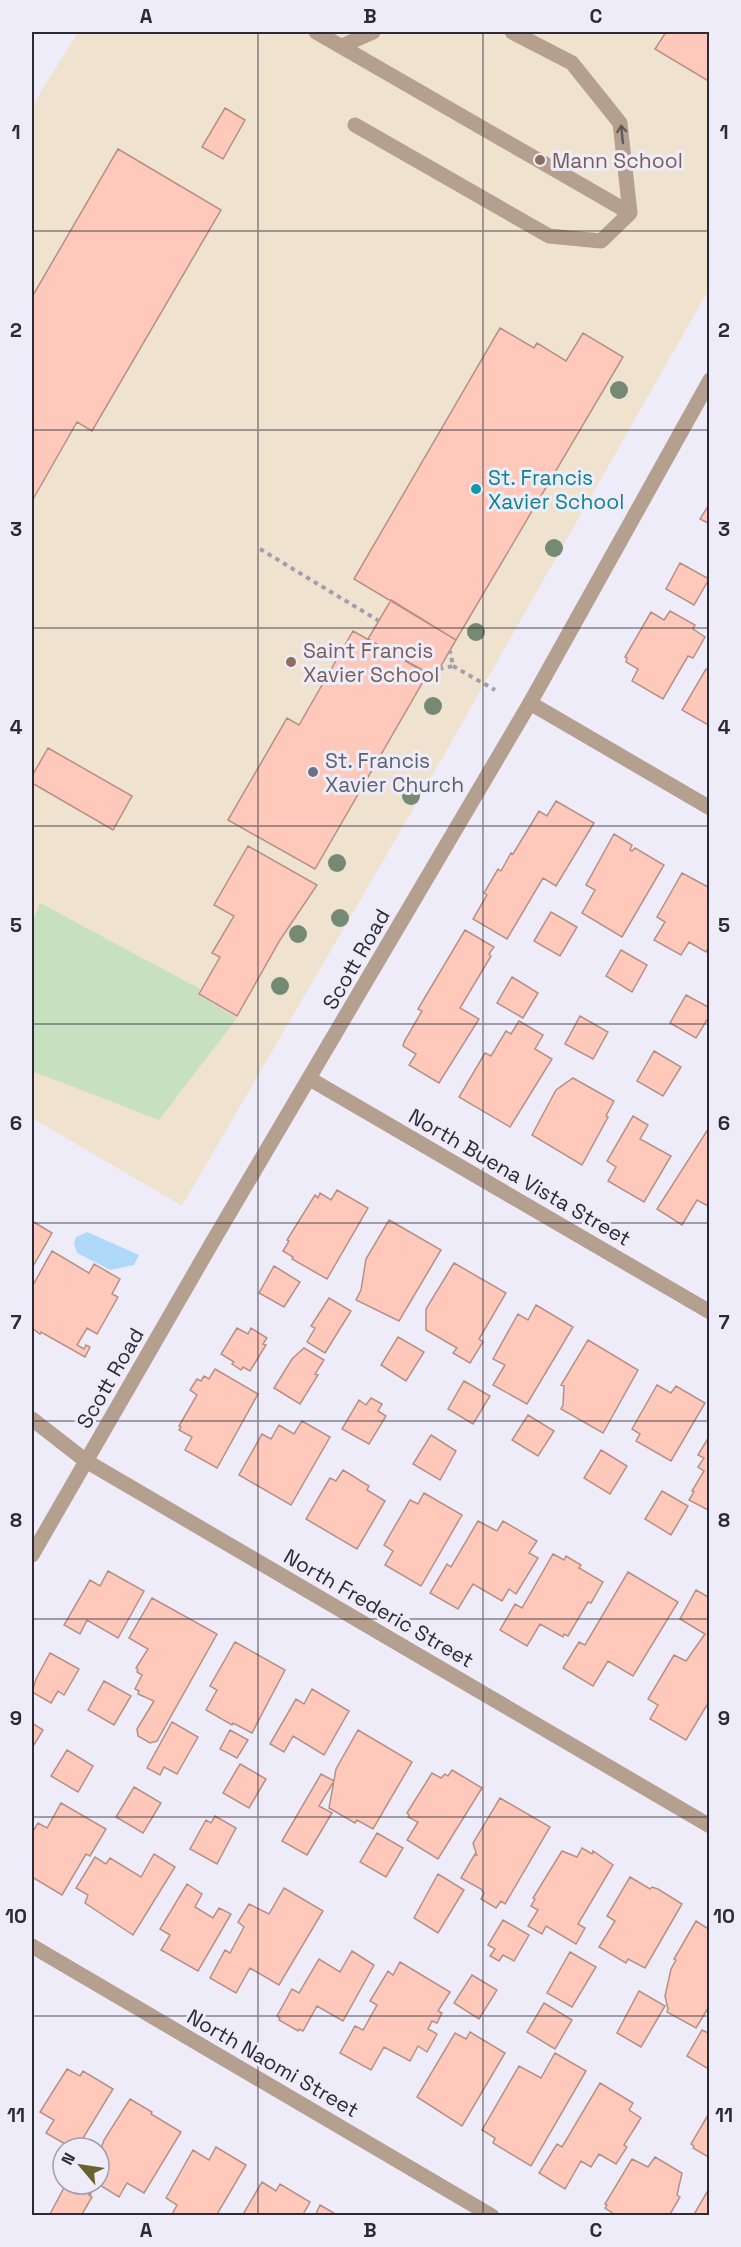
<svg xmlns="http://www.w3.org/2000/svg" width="741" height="2247" viewBox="0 0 741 2247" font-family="'Space Grotesk',sans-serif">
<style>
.education{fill:#efe3cf}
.green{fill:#c6e0c0}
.water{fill:#afd8f9}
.building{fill:#fec9bb;stroke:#b69086;stroke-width:1.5}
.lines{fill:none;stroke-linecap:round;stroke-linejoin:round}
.path{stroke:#a29fac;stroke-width:4;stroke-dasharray:4.5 4.5;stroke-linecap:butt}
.service{stroke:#b59f8e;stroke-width:15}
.minor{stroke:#b59f8e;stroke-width:15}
.tertiary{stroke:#b59f8e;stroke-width:15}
.tree{fill:#758974}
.oneway{stroke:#63595a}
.grid{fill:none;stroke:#2d2a37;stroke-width:1.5;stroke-opacity:0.55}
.education-dot{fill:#8d6e63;stroke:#efecfa;stroke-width:2}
.culture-dot{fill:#0f9aa8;stroke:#efecfa;stroke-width:2}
.worship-dot{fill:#6b7280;stroke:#efecfa;stroke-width:2}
.labels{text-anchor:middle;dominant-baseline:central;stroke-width:6;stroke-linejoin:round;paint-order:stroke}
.education-label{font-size:21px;fill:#785e54;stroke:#efecfa;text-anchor:start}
.culture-label{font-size:21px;fill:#0d838f;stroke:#efecfa;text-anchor:start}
.worship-label{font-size:21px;fill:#5b616d;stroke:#efecfa;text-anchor:start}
.street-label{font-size:21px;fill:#2d2a37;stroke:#efecfa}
.neatline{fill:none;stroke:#2d2a37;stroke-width:2}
.grid-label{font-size:20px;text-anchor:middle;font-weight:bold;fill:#2d2a37}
</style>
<rect width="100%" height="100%" fill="#efecfa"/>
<path class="education" d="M78 32H709V289L415 806 182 1206 32 1118V106Z"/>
<path class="green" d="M40 903 200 989 198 995 237 1018 159 1120 32 1071V923Z"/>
<path class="water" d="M87 1232 139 1255 134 1265 110 1270 77 1253 74 1243 76 1237Z"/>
<path class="building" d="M666 32H710V82L655 49Z
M225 108 245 120 223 159 202 147Z
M118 149 221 210 92 431 77 422 32 501V297Z
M500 328 534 348 537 343 566 361 583 333 623 357 456 640 354 579Z
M710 503V524L700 519Z
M680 563 709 579 694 605 666 589Z
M391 600 456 640 434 678 368 639Z
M670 611 695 625 693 629 705 637 693 658 688 656 663 699 632 681 638 669 626 662 627 658 625 657 651 612 664 620Z
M353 631 428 673 315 869 228 820 287 718 299 725Z
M706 669 710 671V726L682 710Z
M48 748 132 796 113 830 32 783V776Z
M556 801 594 823 556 886 543 878 507 939 473 919 487 895 484 893 498 869 501 871 511 853 513 854 539 811 547 816Z
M614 834 632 845 630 850 632 851 635 848 664 865 622 937 582 913 595 890 586 885Z
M248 846 317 885 280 940 237 1016 199 994 220 957 212 953 234 916 214 905Z
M682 873 710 888V945L706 952 689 942 681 955 654 940 665 922 657 917Z
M551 912 577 927 560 956 534 941Z
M465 930 494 947 489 954 491 956 460 1008 479 1019 439 1083 409 1065 416 1054 403 1046 404 1042 422 1011 418 1009Z
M621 950 647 965 632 992 606 976Z
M512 977 538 993 523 1018 497 1003Z
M686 995 710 1008V1015L696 1038 670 1023Z
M580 1016 608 1032 593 1059 565 1044Z
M519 1021 543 1035 535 1049 552 1059 510 1127 459 1097 485 1053 491 1056 506 1031 511 1034Z
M654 1051 681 1067 663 1096 637 1081Z
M573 1078 614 1101 606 1116 608 1117 582 1165 532 1135 556 1090Z
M633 1116 648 1125 640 1139 671 1156 644 1202 608 1181 616 1167 607 1161Z
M710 1126V1207L697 1200 682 1225 657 1209Z
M337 1190 368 1208 327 1279 292 1259 293 1257 283 1251 289 1241 287 1240 315 1195 318 1198 320 1193 331 1200Z
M389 1220 441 1250 399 1321 356 1300 361 1290 366 1259Z
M32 1221 52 1233 32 1268Z
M52 1251 89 1273 94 1264 120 1279 112 1294 118 1297 97 1334 87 1328 77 1345 84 1349 86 1345 90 1347 85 1357 41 1332 40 1334 32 1328V1287Z
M454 1263 506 1293 479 1339 483 1342 470 1363 453 1353 457 1348 426 1330V1309Z
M274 1266 300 1282 284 1307 259 1293Z
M329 1298 351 1311 325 1353 307 1342 315 1328 311 1326Z
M536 1305 573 1327 527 1404 493 1385 505 1365 493 1359 518 1314 528 1320Z
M237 1328 248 1334 251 1328 267 1338 263 1344 266 1345 250 1371 243 1367 241 1370 232 1364 234 1362 221 1354Z
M398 1337 424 1352 406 1381 381 1365Z
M588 1340 638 1370 603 1433 561 1409 563 1405 564 1386 561 1385Z
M304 1348 324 1360 315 1374 318 1375 300 1404 274 1388 292 1359Z
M215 1369 258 1394 217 1468 185 1450 192 1437 179 1430 181 1427 179 1426 197 1395 190 1390 197 1379 201 1381 204 1376 209 1379Z
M464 1381 490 1396 473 1424 448 1409Z
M657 1385 671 1393 676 1386 705 1403 671 1461 636 1441 640 1434 632 1429Z
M371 1398 382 1404 378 1411 386 1416 369 1444 342 1429 359 1400 366 1405Z
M528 1415 554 1431 538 1456 512 1440Z
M302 1421 330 1437 291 1505 239 1475 262 1434 271 1439 279 1425 294 1434Z
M431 1435 456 1451 440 1480 413 1464Z
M710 1435V1511L689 1500 694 1492 692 1491 704 1471 698 1467 704 1458 698 1455Z
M601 1450 627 1466 610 1494 584 1478Z
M343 1470 369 1486 367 1490 385 1501 357 1549 306 1519 330 1478 336 1481Z
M662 1491 688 1506 671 1535 645 1519Z
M424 1493 462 1515 421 1586 385 1565 393 1551 384 1545 410 1500 418 1504Z
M478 1521 497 1531 503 1521 537 1541 529 1553 538 1558 516 1594 509 1589 502 1601 473 1584 458 1609 430 1593 447 1564 451 1567Z
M553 1554 564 1560 566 1556 581 1565 579 1568 603 1582 591 1603 588 1602 568 1636 564 1634 563 1637 540 1624 527 1646 500 1630 515 1604 522 1608Z
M108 1571 144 1591 118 1638 87 1620 80 1634 64 1625 90 1580 100 1586Z
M628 1572 678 1602 633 1676 608 1661 593 1686 563 1668 579 1642 585 1645Z
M696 1590 710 1598V1700L686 1740 650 1719 658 1705 648 1699 674 1655 686 1661 705 1634 680 1619Z
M152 1598 217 1634 157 1741 150 1743 138 1736 137 1729 154 1701 138 1694 139 1691 135 1689 142 1675 137 1672 138 1670 136 1668 148 1649 129 1638Z
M235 1642 285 1670 252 1733 233 1723 232 1725 206 1710 217 1690 210 1686Z
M50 1653 79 1669 64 1695 58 1691 51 1703 32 1692 36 1679Z
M104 1681 131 1696 114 1725 88 1710Z
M312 1689 349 1711 324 1755 293 1736 284 1752 270 1744 296 1699 304 1704Z
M172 1722 198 1737 177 1774 164 1767 160 1775 147 1768Z
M32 1723 43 1730 32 1748Z
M230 1730 248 1740 237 1758 220 1749Z
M358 1730 412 1762 373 1829 357 1820 355 1823 329 1808 336 1769Z
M67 1750 93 1766 78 1792 51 1776Z
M240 1764 266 1779 249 1808 223 1793Z
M452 1770 482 1788 438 1859 407 1840 418 1822 408 1817 409 1815 407 1813 432 1773 441 1778 445 1774 448 1776Z
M321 1774 334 1781 319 1806 332 1813 307 1855 282 1841Z
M134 1787 161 1803 143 1833 116 1817Z
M500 1798 550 1827 505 1904 501 1901 496 1908 481 1899 484 1893 481 1889 461 1878 475 1854 477 1856 473 1843Z
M61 1803 106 1829 90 1856 86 1854 62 1895 32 1877V1833L38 1823 47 1828Z
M215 1816 236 1828 217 1864 190 1849 206 1820 211 1823Z
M377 1833 403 1848 386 1877 360 1862Z
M582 1848 592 1854 593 1851 613 1865 578 1924 585 1928 576 1944 546 1926 542 1934 528 1926 538 1910 531 1906 535 1899 533 1898 562 1851 577 1857Z
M154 1854 175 1867 133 1935 85 1903 88 1895 76 1888 95 1857 106 1864 110 1858 141 1877Z
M438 1874 464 1890 438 1933 414 1918Z
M630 1877 650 1889 652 1887 658 1889 682 1904 645 1968 628 1959 626 1963 599 1947 615 1921 607 1916Z
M187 1884 202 1894 195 1907 213 1918 219 1908 231 1914 198 1971 161 1950 170 1935 160 1929Z
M284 1888 323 1911 279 1985 250 1968 236 1993 210 1978 225 1950 230 1953 244 1927 238 1922 249 1904 269 1914Z
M503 1920 529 1935 514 1961 503 1955 499 1961 490 1956 495 1949 488 1945Z
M696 1921 710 1930V2005L696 2028 667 2012 668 2009 665 1996 671 1969 676 1960 674 1959Z
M352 1951 374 1965 343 2021 317 2006 303 2031 299 2029 298 2031 279 2020 280 2018 277 2016 292 1989 299 1993 319 1959 340 1972Z
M570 1952 596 1967 572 2007 547 1993Z
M400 1962 450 1992 438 2011 442 2013 437 2023 432 2021 428 2029 437 2034 427 2052 418 2046 410 2061 384 2047 371 2070 340 2053 355 2026 363 2030 377 2005 370 2001 388 1971 393 1975Z
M472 1975 497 1990 479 2019 454 2003Z
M639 1991 665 2006 641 2047 617 2033Z
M544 2003 572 2020 555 2049 527 2032Z
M702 2030 710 2034V2070L687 2056Z
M470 2032 505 2053 462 2126 417 2097 455 2033 466 2039Z
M555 2053 586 2071 531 2166 493 2143 495 2138 482 2130 519 2066 541 2078Z
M67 2069 80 2076 83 2071 113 2089 77 2148H72L46 2133 54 2120 40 2112Z
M600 2083 633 2103 629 2110 641 2118 624 2145 627 2147 616 2164 599 2154 591 2167 581 2161 565 2189 539 2173 557 2144 562 2147Z
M130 2099 152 2112 151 2114 181 2132 144 2193 127 2183 119 2197 98 2184 101 2168 99 2167V2154L104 2140Z
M708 2115 710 2116V2158L693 2148 694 2146 691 2144Z
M216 2147 246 2165 216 2216H171L177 2205 166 2198 193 2150 209 2160Z
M655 2157 682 2173 677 2195 680 2197 669 2216H617L605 2208 607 2205 605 2204 632 2159 648 2167Z
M262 2182 276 2191 280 2184 310 2202 302 2216H242Z
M66 2184H74L91 2194 89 2195 92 2197 81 2216H49Z
M710 2187V2216H693Z
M320 2205 339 2216H315Z"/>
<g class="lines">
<path class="path" d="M260 549 379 621
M453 666 495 690
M439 669 453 666 450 651"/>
<path class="service" d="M316 32 630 213
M512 32 572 63 620 123 630 213
M342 46 373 32
M355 125 549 236 601 241 630 213"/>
<path class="minor" d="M530 703 710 808
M310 1079 710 1312
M32 1419 86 1461 710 1826
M32 1946 492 2216"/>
<path class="tertiary" d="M32 1555 213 1241 530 703 710 380"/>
</g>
<g class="tree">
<circle cx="619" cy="390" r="9"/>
<circle cx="554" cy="548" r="9"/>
<circle cx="476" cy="632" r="9"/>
<circle cx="433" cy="706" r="9"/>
<circle cx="411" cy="796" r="9"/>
<circle cx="337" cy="863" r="9"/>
<circle cx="340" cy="918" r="9"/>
<circle cx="298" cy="934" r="9"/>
<circle cx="280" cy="986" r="9"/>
</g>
<defs><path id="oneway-shaft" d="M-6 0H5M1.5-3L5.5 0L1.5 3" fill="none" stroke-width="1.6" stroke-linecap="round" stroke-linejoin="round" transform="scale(1.5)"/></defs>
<use class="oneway" href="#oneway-shaft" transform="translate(622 134) rotate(-96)"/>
<path class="grid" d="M258 32V2216M483 32V2216M32 231H710M32 430H710M32 628H710M32 826H710M32 1024H710M32 1223H710M32 1421H710M32 1619H710M32 1817H710M32 2016H710"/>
<g class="education-dot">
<circle cx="540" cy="160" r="6"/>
<circle cx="291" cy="662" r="6"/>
</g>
<circle class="culture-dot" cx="476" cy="489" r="6"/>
<circle class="worship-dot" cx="313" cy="772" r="6"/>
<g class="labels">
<g class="education-label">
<text x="552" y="160">Mann School</text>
<text x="303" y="650">Saint Francis<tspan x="303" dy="24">Xavier School</tspan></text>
</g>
<g class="culture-label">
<text x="488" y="477">St. Francis<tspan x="488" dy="24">Xavier School</tspan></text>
</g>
<g class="worship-label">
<text x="325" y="760">St. Francis<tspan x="325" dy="24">Xavier Church</tspan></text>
</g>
<g class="street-label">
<text transform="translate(356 959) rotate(-60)">Scott Road</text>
<text transform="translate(520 1177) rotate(30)">North Buena Vista Street</text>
<text transform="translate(110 1378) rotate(-60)">Scott Road</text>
<text transform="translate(379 1608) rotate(30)">North Frederic Street</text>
<text transform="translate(273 2063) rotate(30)">North Naomi Street</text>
</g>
</g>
<rect width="741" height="2247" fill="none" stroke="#efecfa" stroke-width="66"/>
<g transform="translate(81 2166) rotate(299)"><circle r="28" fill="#efecfa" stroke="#a19eac" stroke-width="1.5"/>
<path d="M0-4.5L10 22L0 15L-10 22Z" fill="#69612e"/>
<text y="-9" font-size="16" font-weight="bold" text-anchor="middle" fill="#2d2a37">N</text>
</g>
<rect x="33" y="33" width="675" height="2181" class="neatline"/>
<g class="grid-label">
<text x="146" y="23">A</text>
<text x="370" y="23">B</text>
<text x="596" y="23">C</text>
<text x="16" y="139">1</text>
<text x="724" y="139">1</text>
<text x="16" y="337">2</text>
<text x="724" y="337">2</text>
<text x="16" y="536">3</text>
<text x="724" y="536">3</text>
<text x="16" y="734">4</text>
<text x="724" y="734">4</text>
<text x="16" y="932">5</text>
<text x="724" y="932">5</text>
<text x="16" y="1130">6</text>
<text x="724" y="1130">6</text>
<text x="16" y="1329">7</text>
<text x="724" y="1329">7</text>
<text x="16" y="1527">8</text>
<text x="724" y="1527">8</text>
<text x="16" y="1725">9</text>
<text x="724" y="1725">9</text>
<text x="16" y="1923">10</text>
<text x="724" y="1923">10</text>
<text x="16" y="2122">11</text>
<text x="724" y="2122">11</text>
<text x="146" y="2237">A</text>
<text x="370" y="2237">B</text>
<text x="596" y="2237">C</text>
</g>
</svg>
